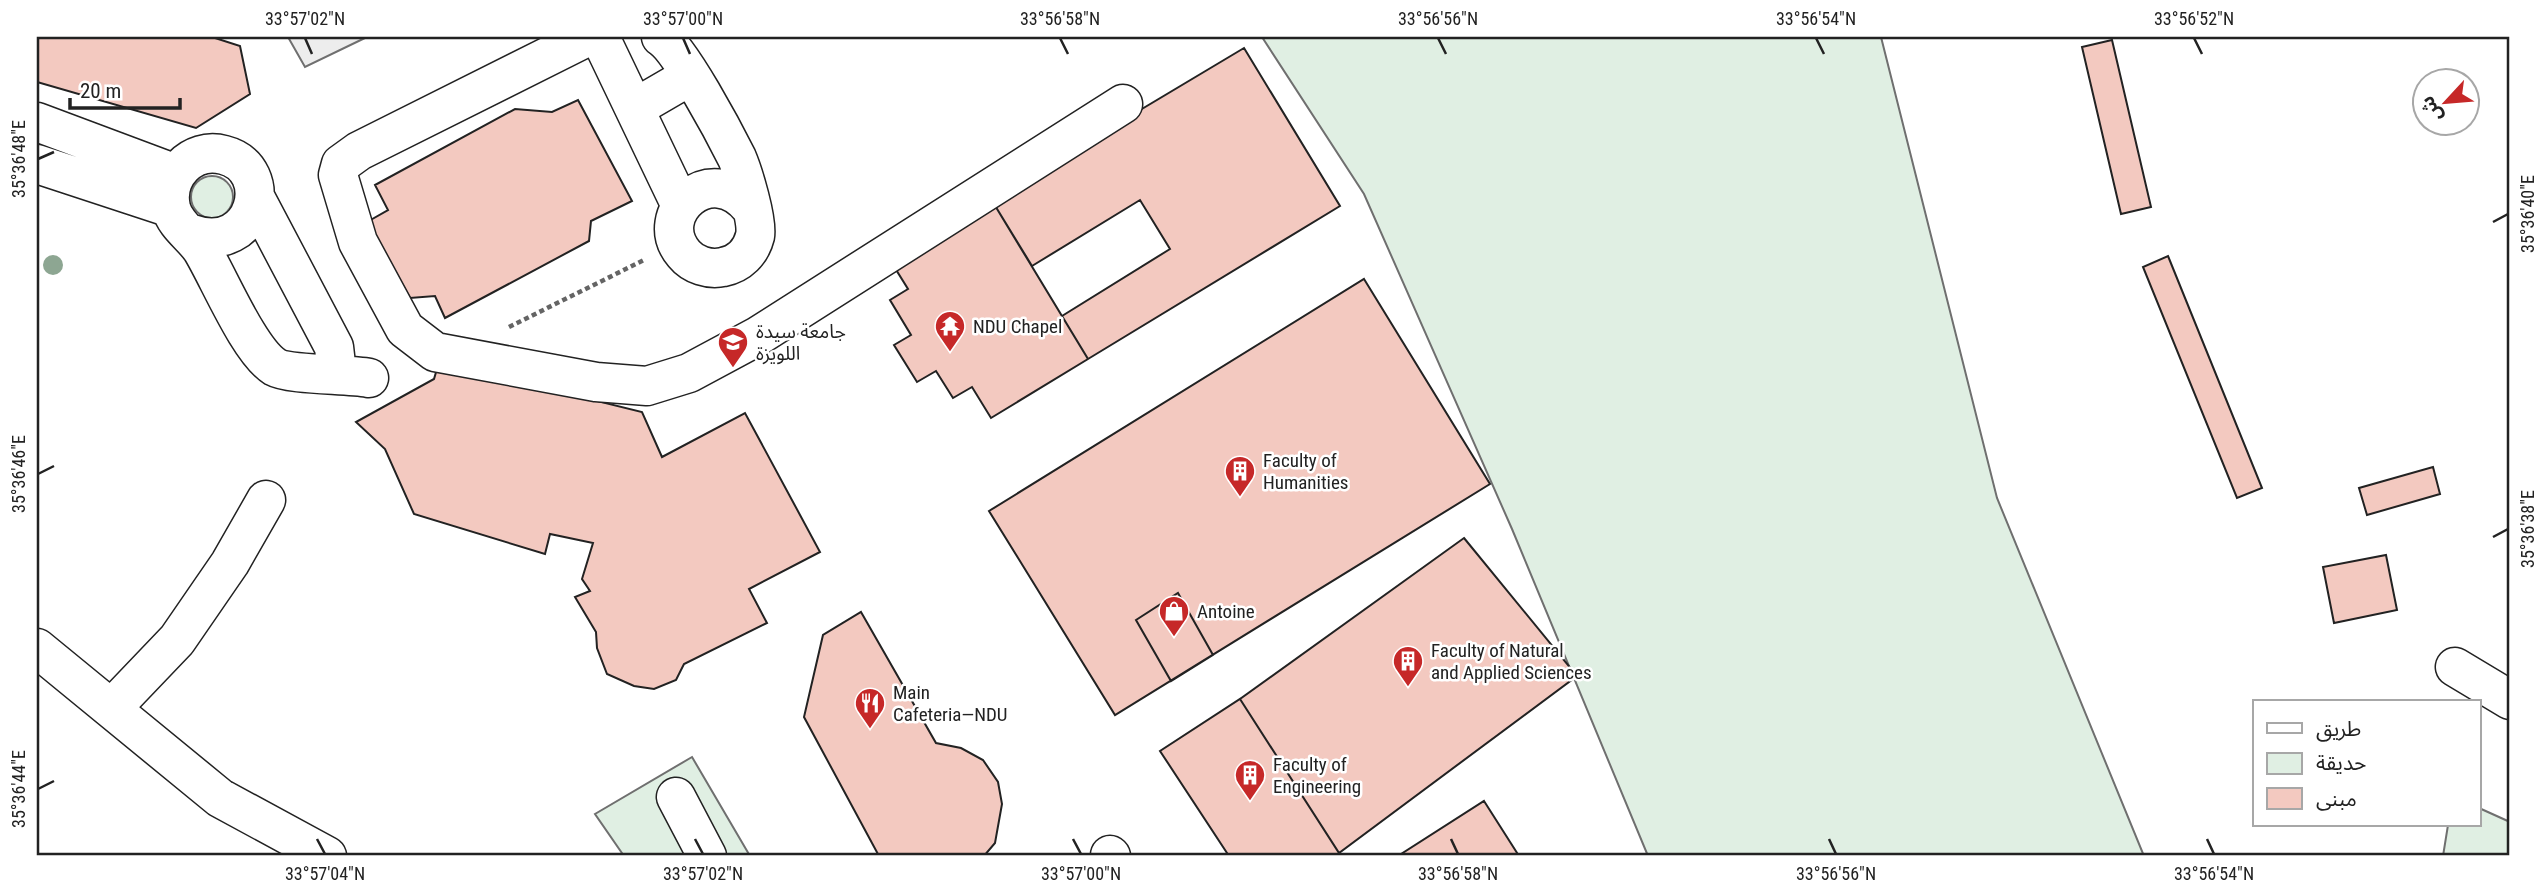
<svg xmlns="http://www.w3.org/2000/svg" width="2547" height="893" viewBox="0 0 2547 893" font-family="'Roboto Condensed','Noto Sans Arabic',sans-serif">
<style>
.green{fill:#e0efe3;stroke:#6f6f6f;stroke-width:2}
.parking{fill:#ededed;stroke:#6f6f6f;stroke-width:2}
.building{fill:#f3c9c0;stroke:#222;stroke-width:2}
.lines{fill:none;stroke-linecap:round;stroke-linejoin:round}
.minor-casing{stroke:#222;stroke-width:41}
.path{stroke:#646464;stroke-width:4.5;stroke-dasharray:5 3.5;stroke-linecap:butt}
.minor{stroke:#fff;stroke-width:38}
.tree{fill:#8da692}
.ticks{fill:none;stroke:#222;stroke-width:2.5}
.labels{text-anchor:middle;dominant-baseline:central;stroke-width:5;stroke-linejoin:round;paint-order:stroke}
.poi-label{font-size:19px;fill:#222;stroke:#fff;text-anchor:start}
.neatline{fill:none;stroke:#222;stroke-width:2.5}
.ticks-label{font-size:18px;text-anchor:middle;fill:#222}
</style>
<rect width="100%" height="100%" fill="#fff"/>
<path class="green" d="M1262 37H1881L1997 498 2144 856H1648L1512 529 1364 194Z
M191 197a21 21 0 1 1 42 0a21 21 0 1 1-42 0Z
M692 757 750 856H624L595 814Z
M2479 808 2510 822V856H2443L2448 825H2479Z"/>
<path class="parking" d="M288 37H367L305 67Z"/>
<path class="building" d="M37 37H212L240 46 250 94 196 128 37 82Z
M2112 40 2151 207 2121 214 2082 47Z
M1244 48 1340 206 1088 359 1062 316 1170 249 1140 200 1032 266 991 199Z
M578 100 632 201 591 221 589 241 445 318 435 296 410 298 367 222 388 210 375 185 515 109 552 112Z
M991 199 1088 359 991 418 972 387 953 398 936 371 917 382 894 345 911 335 890 300 908 289 890 260Z
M2168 256 2262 488 2237 498 2143 267Z
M1364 279 1490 484 1115 715 989 511Z
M439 362 642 412 662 457 745 413 820 552 749 589 767 623 684 664 676 680 654 689 634 686 607 674 597 648 596 632 575 597 590 591 582 579 593 543 550 534 545 554 414 514 385 449 356 422 434 379Z
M2433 467 2440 494 2367 515 2359 488Z
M1464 538 1577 676 1339 853 1240 699Z
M2386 555 2397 610 2334 623 2323 567Z
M1178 593 1213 655 1171 681 1136 620Z
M861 612 936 743 961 748 983 760 998 782 1002 804 995 843 984 856H879L804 717 823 635Z
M1240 699 1339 853 1334 856H1229L1160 751Z
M1484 801 1519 856H1398Z"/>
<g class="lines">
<g class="minor-casing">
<path id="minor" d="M587 37 359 151 341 164 338 175 358 242 405 329 435 352 596 382 647 386 689 373 758 336 1123 104
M600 37 681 206
M661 37C680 49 725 134 737 158 743 172 758 221 755 236 751 252 739 264 723 267 709 270 693 265 684 254 650 214 711 159 750 207
M635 108 690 76
M37 122 176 174
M37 164 171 208
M255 197 334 347 337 373
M192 234C256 256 278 169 224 155 191 146 164 177 171 208 175 225 193 236 202 250 219 278 249 351 275 367 289 375 348 374 369 378
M37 648 220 798 327 856
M2455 667 2510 700
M112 708 177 640 230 563 266 500
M676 797 707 856
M1110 855 1111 856"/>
</g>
<path class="path" d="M509 327 646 259"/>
<use href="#minor" class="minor"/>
</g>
<circle class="tree" cx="53" cy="265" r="10"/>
<path class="ticks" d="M305 38 312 54M683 38 690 54M1060 38 1068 54M1438 38 1446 54M1816 38 1824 54M2194 38 2202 54M38 159 54 152M2493 222 2508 214M38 474 54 466M2493 537 2508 529M38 789 54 781M317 839 325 854M695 839 703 854M1073 839 1081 854M1451 839 1458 854M1829 839 1836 854M2207 839 2214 854"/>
<defs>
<g id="temple-pin" transform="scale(1.575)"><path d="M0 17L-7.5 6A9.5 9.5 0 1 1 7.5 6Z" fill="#c62828" stroke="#fff"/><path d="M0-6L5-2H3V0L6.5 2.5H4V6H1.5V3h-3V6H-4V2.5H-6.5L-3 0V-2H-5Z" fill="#fff"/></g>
<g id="university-pin" transform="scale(1.575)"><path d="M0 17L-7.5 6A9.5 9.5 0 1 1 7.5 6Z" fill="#c62828" stroke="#fff"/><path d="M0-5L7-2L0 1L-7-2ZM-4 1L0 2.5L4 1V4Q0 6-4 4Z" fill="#fff"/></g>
<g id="building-pin" transform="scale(1.575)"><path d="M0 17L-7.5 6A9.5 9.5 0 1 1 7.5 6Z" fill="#c62828" stroke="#fff"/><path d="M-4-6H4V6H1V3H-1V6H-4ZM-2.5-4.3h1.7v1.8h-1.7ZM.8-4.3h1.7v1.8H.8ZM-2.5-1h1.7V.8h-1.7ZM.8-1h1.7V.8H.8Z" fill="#fff"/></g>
<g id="shop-pin" transform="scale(1.575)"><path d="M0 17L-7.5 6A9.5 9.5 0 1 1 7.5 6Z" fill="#c62828" stroke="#fff"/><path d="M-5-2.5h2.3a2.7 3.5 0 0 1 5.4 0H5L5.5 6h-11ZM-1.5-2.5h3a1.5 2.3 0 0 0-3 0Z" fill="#fff"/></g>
<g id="restaurant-pin" transform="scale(1.575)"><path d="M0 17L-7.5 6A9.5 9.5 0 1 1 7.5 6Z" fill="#c62828" stroke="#fff"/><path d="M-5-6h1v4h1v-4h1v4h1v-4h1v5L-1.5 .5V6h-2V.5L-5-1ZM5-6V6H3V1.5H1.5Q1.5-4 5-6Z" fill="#fff"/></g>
</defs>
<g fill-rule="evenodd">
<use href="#temple-pin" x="950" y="326"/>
<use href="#university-pin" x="733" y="342"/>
<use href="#building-pin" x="1240" y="471"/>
<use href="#shop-pin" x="1174" y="611"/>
<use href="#building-pin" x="1408" y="661"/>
<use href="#restaurant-pin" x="870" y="703"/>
<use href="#building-pin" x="1250" y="775"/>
</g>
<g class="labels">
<g class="poi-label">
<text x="973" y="326">NDU Chapel</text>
<text x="756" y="331">جامعة سيدة<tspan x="756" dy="22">اللويزة</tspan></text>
<text x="1263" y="460">Faculty of<tspan x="1263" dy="22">Humanities</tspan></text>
<text x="1197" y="611">Antoine</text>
<text x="1431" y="650">Faculty of Natural<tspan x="1431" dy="22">and Applied Sciences</tspan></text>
<text x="893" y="692">Main<tspan x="893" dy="22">Cafeteria—NDU</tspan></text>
<text x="1273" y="764">Faculty of<tspan x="1273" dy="22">Engineering</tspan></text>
</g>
</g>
<rect width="2547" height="893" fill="none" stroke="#ffffff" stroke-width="77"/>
<rect x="2253" y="700" width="228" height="126" fill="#ffffff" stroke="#a7a7a7" stroke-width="2"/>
<rect x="2267" y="723" width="35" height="10" fill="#ffffff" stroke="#a7a7a7" stroke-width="2"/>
<text x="2316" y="736" font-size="21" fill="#222222">طريق</text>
<rect x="2267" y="753" width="35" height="21" fill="#e0efe3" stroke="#a7a7a7" stroke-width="2"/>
<text x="2316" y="770" font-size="21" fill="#222222">حديقة</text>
<rect x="2267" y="788" width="35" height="21" fill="#f3c9c0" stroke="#a7a7a7" stroke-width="2"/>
<text x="2316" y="806" font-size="21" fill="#222222">مبنى</text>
<g transform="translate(2446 102) rotate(244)"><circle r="33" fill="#ffffff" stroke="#a7a7a7" stroke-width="2"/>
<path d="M0-5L12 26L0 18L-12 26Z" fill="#c62828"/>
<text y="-10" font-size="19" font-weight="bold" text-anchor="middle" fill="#222222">ش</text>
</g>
<path d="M70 98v10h110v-10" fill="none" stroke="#222222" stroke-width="3.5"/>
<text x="80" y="98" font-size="21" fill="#222222" stroke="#ffffff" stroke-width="5" paint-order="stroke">20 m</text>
<rect x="38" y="38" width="2470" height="816" class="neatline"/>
<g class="ticks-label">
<text x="305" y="25">33°57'02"N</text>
<text x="683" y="25">33°57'00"N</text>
<text x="1060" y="25">33°56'58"N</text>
<text x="1438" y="25">33°56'56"N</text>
<text x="1816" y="25">33°56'54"N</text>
<text x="2194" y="25">33°56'52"N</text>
<text transform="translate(19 159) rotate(-90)" y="6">35°36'48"E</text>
<text transform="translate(2528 214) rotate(-90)" y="6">35°36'40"E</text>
<text transform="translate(19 474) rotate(-90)" y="6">35°36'46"E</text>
<text transform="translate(2528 529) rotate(-90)" y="6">35°36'38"E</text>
<text transform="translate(19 789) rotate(-90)" y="6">35°36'44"E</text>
<text x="325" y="880">33°57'04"N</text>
<text x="703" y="880">33°57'02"N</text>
<text x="1081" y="880">33°57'00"N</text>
<text x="1458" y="880">33°56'58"N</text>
<text x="1836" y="880">33°56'56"N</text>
<text x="2214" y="880">33°56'54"N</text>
</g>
</svg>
